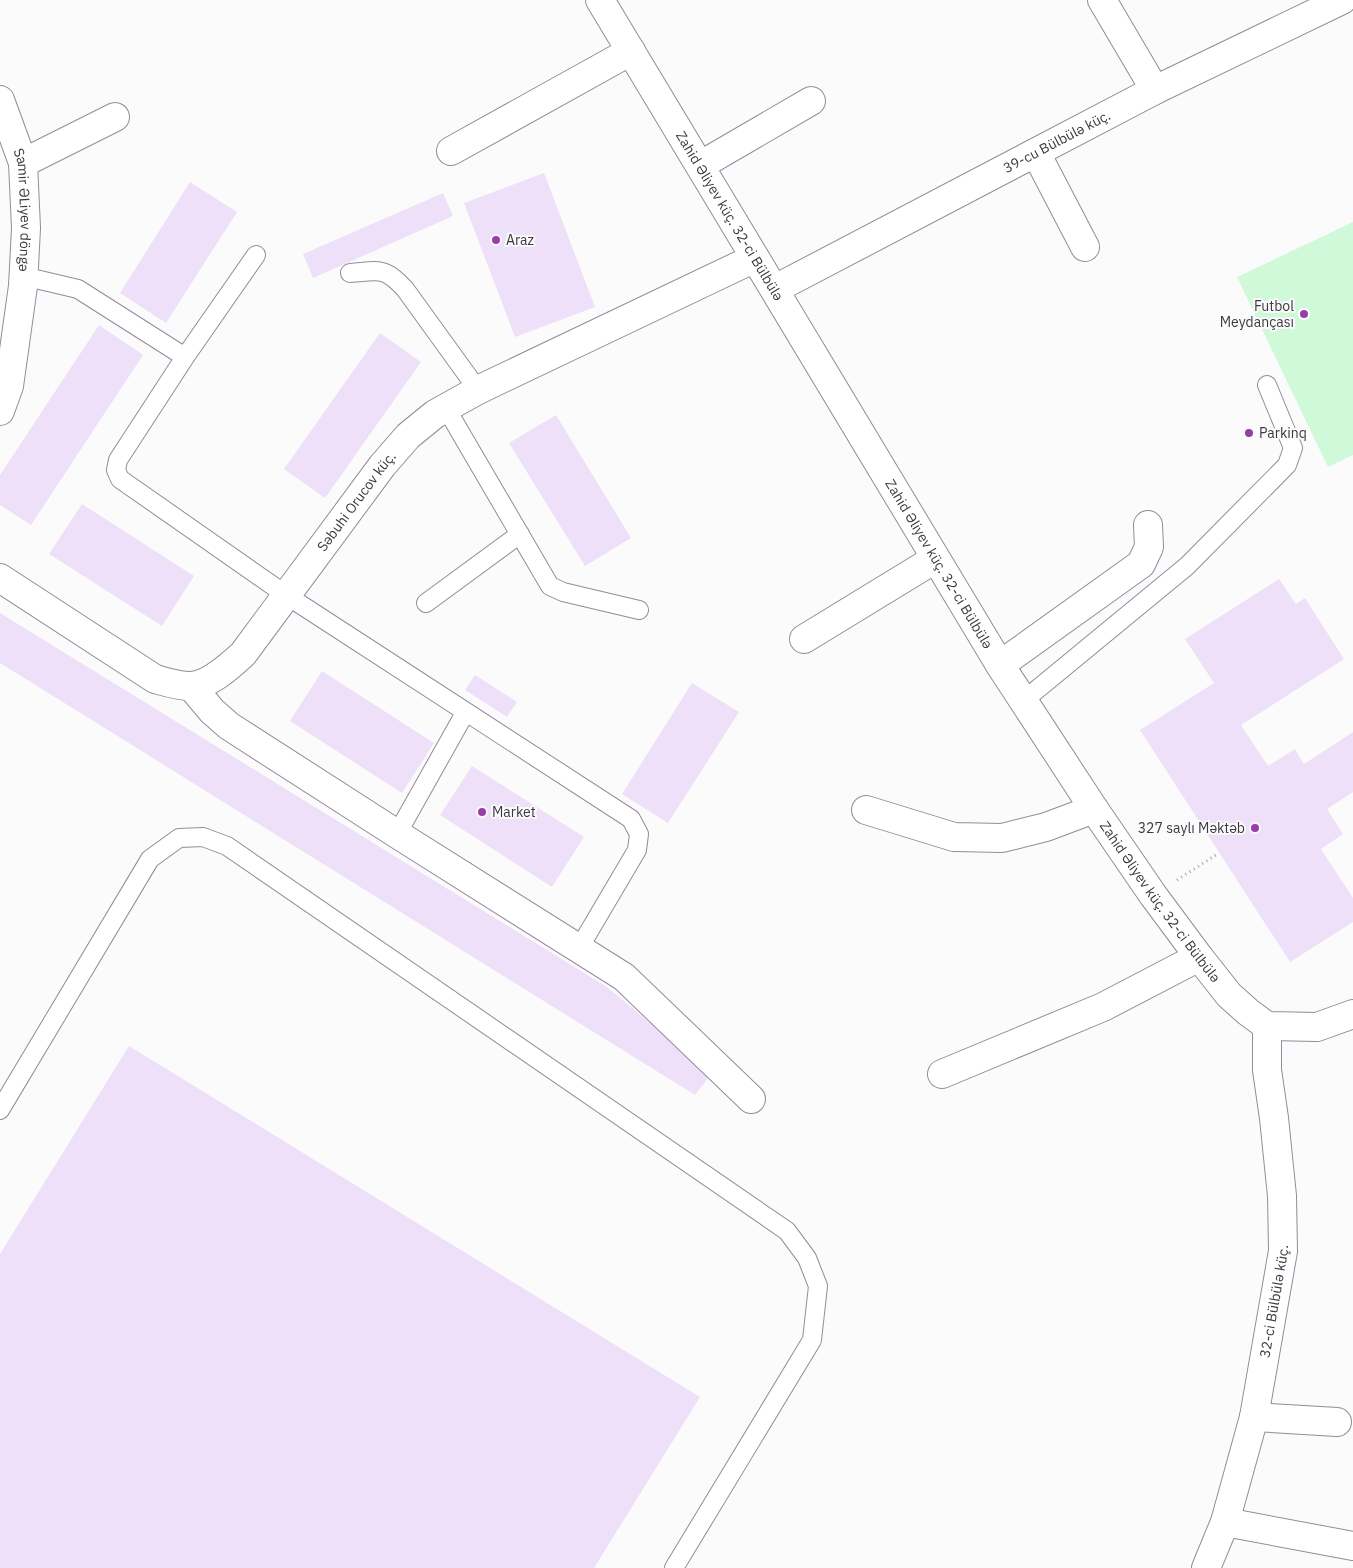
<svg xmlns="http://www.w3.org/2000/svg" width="1353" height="1568" viewBox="0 0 1353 1568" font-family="'IBM Plex Sans',sans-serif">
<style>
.green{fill:#d0f9d9}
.building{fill:#eee0f8}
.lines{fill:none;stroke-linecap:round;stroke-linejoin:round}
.lane-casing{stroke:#96899f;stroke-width:20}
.street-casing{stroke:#96899f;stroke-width:30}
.secondary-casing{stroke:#96899f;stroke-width:30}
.path{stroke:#a5a3a7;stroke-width:3;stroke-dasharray:1 4;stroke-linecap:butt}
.lane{stroke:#fff;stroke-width:18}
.street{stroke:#fff;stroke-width:28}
.secondary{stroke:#fff;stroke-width:28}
.poi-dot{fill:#983da8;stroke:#fbfbfb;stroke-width:2}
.labels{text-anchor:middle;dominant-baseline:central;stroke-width:4;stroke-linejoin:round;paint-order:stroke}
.street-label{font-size:14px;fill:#3c3740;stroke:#fbfbfb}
.poi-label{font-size:14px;fill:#3c3740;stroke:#fbfbfb;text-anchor:start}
</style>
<rect width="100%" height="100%" fill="#fbfbfb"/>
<path class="green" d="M1353 222V455L1328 467 1237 277Z"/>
<path class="building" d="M544 173 595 307 515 337 464 203Z
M190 182 237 212 166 323 120 293Z
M443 193 453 216 313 278 303 254Z
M99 325 143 355 31 525 0 505V475Z
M380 333 421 362 325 498 284 469Z
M556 415 631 538 585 566 509 443Z
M82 504 194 576 162 626 49 554Z
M1279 579 1296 604 1305 598 1344 659 1241 725 1268 766 1295 749 1304 764 1353 732V792L1327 809 1343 834 1321 849 1353 898V922L1290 962 1140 730 1214 683 1185 639Z
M0 613 607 987 711 1074 695 1095 0 663Z
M322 671 434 743 402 793 290 721Z
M475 675 517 702 507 717 465 690Z
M692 683 739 712 668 823 622 794Z
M472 766 584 837 552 887 440 815Z
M129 1046 700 1397 594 1568H0V1254Z"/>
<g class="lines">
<g class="lane-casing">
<path id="lane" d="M256 255 185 357 118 460 116 470 120 479 286 595 631 819 639 834 637 850 578 950
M350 273C379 271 384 266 405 289L478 390
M23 276 78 289 185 357
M446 408 550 586 563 592 639 610
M426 603 520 534
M1023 701 1187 566 1287 465 1293 448 1267 385
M397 834 465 713
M0 1110 150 859 179 838 203 837 227 846 787 1231 807 1258 818 1286 812 1340 674 1568"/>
</g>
<g class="street-casing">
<g id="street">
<path d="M1102 0 1155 90"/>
<path id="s1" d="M0 100 23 163 26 228 23 286 9 386 0 411"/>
<path d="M451 151 631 51"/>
<path d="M1036 153 1085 247"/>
<path d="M23 163 115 117"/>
<path d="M701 165 811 101"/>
<path id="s2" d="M775 289 1155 90 1342 0"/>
<path id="s3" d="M0 578 155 679C166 682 178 686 190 686 208 686 230 666 243 654L382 466 408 436 435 414 478 390 755 258"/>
<path d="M804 639 935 559"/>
<path d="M1000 665 1141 564 1149 547 1148 525"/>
<path d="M191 686 212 711 229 726 397 834 624 977 751 1099"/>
<path d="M866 810 954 837 1002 838 1046 827 1094 809"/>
<path d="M942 1074 1103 1007 1199 957"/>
<path d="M1254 1417 1337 1422"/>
<path d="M1225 1522 1353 1546"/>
<path id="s4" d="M1206 1568 1225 1522 1254 1417 1283 1251 1282 1196 1274 1118 1267 1070V1026"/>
</g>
</g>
<g class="secondary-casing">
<g id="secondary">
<path id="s5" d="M600 0 1000 665 1094 809 1153 895 1199 957 1229 995 1248 1012 1267 1026 1317 1027 1353 1014"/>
</g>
</g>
<path class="path" d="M1177 880 1219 853"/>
<use href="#lane" class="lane"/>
<use href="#street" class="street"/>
<use href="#secondary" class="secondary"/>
</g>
<g class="poi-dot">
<circle cx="496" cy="240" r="5"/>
<circle cx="1304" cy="314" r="5"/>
<circle cx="1249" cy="433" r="5"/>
<circle cx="482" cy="812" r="5"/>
<circle cx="1255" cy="828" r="5"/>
</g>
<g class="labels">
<g class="street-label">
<text stroke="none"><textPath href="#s2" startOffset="318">39-cu Bülbülə küç.</textPath></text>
<text stroke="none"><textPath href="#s1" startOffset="114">Samir ƏLiyev döngə</textPath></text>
<text stroke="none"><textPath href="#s5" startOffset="252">Zahid Əliyev küç. 32-ci Bülbülə</textPath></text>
<text stroke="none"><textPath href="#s3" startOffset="474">Səbuhi Orucov küç.</textPath></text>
<text stroke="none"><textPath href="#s5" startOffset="658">Zahid Əliyev küç. 32-ci Bülbülə</textPath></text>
<text stroke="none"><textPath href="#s5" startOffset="1062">Zahid Əliyev küç. 32-ci Bülbülə</textPath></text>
<text stroke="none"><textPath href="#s4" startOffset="276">32-ci Bülbülə küç.</textPath></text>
</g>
<g class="poi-label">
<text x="506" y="240">Araz</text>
<text x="1294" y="306" text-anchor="end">Futbol<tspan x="1294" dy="16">Meydançası</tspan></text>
<text x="1259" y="433">Parkinq</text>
<text x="492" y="812">Market</text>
<text x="1245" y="828" text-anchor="end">327 saylı Məktəb</text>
</g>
</g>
</svg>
